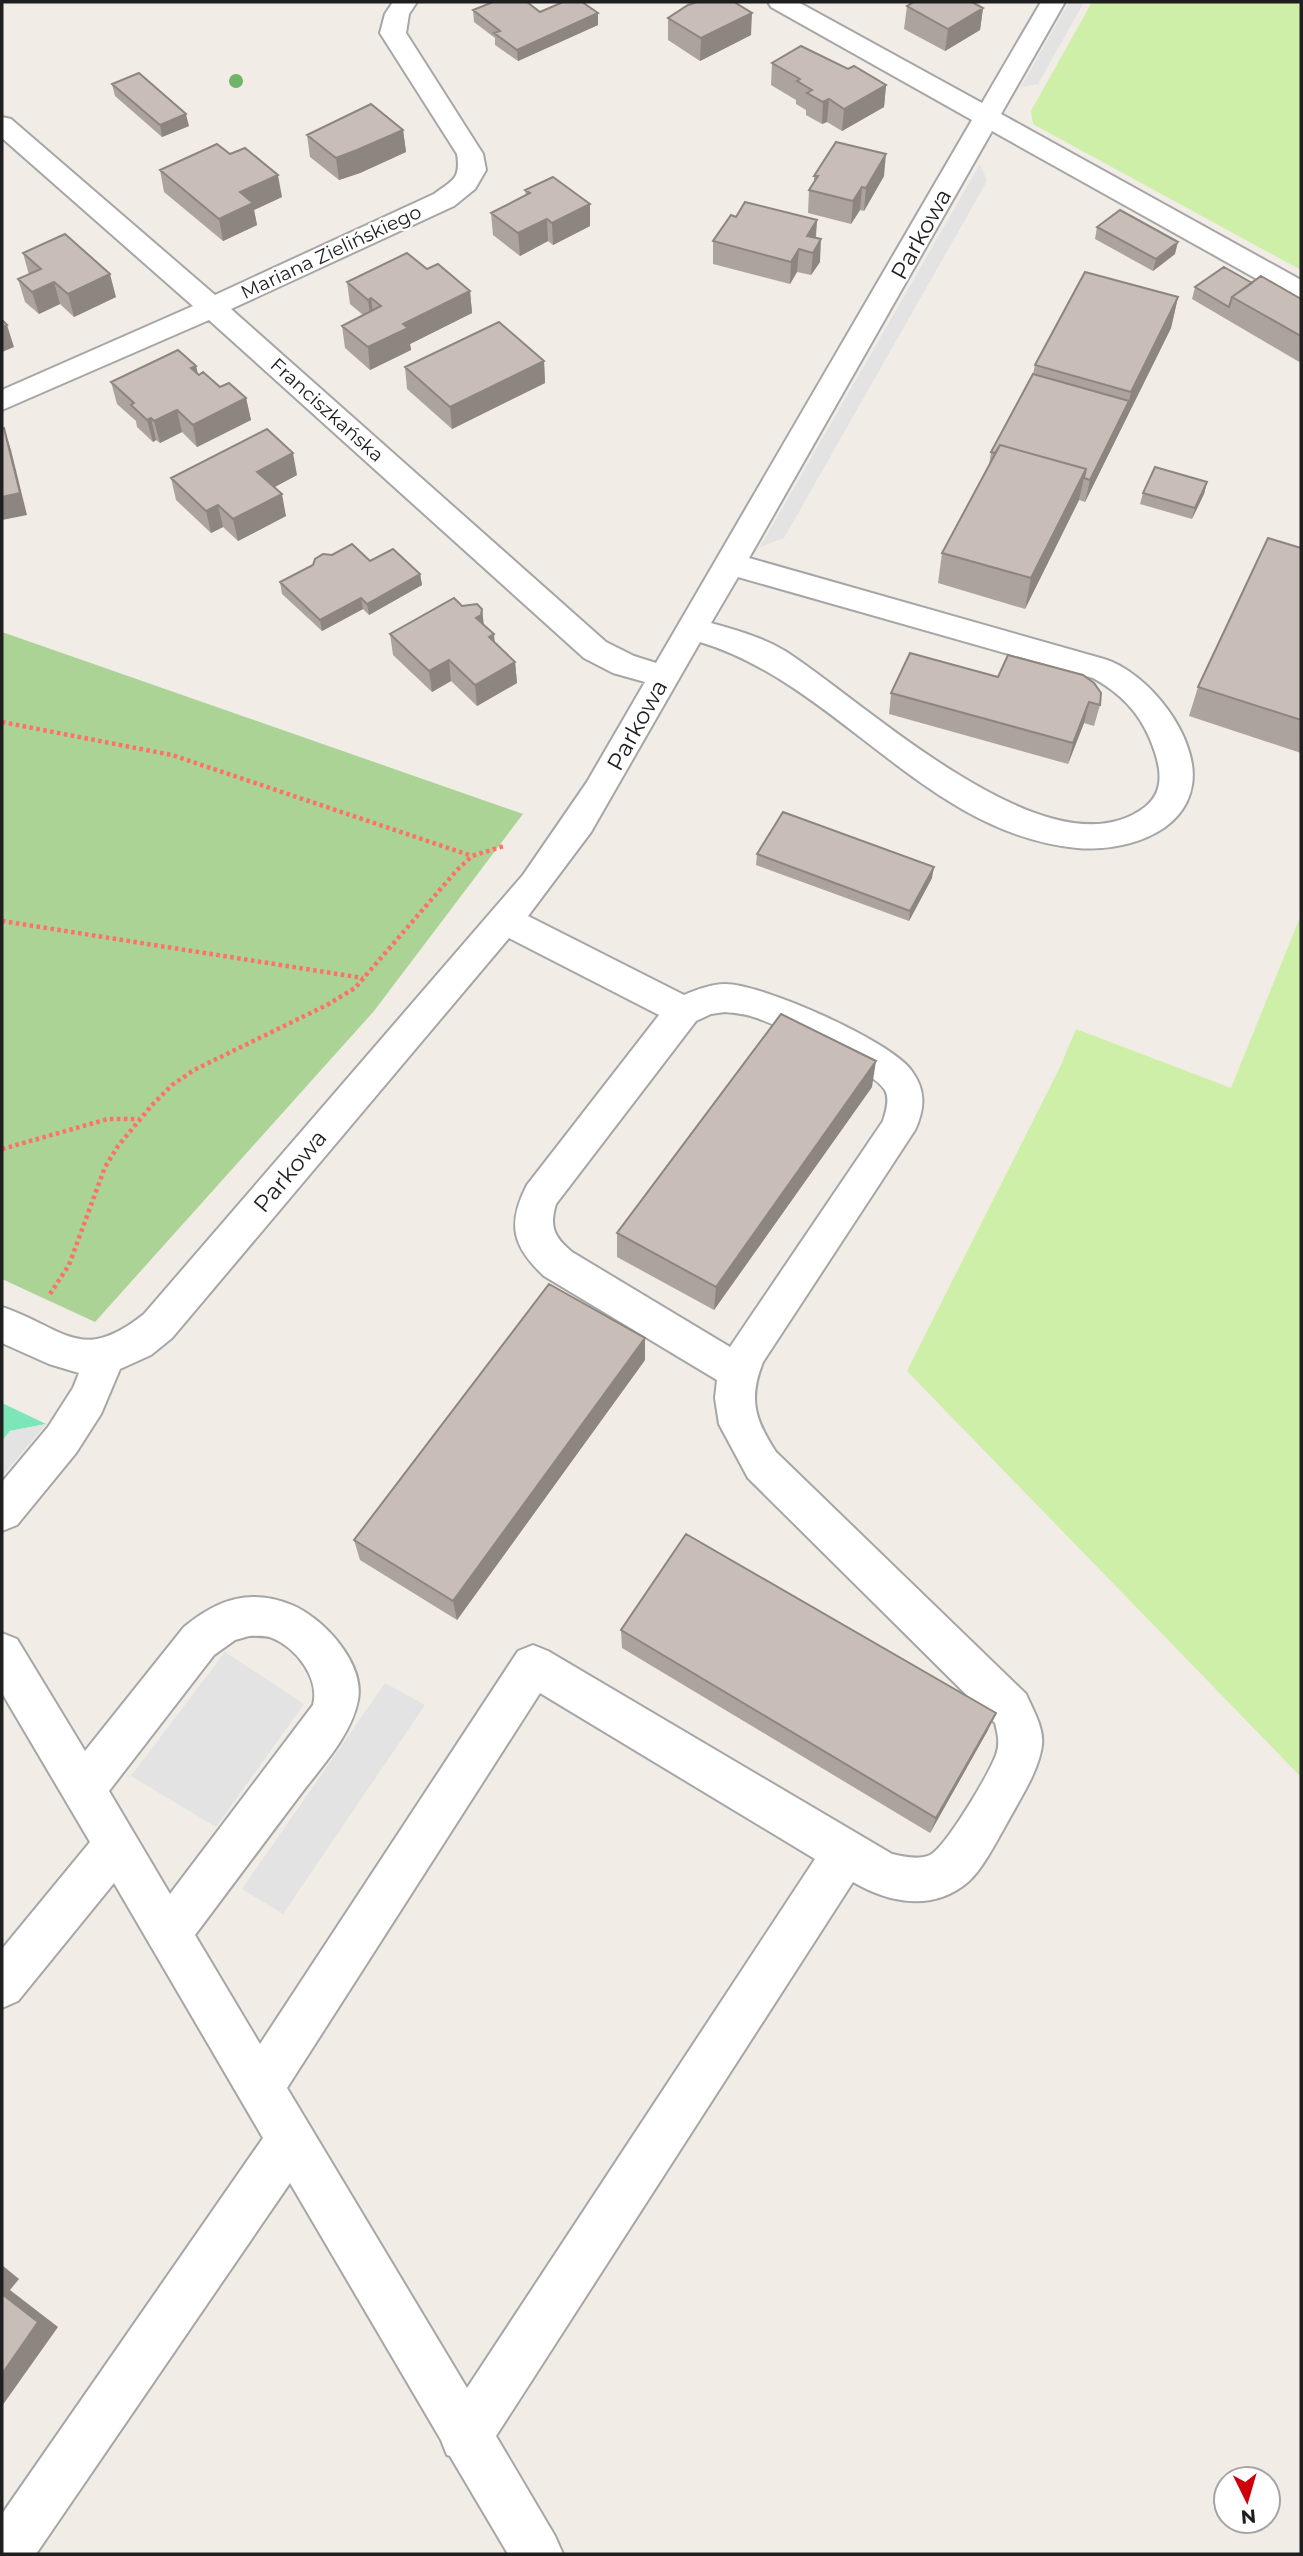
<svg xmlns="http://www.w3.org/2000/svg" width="1303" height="2556" viewBox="0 0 1303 2556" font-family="Montserrat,sans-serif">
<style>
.grass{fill:#cdefa7}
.forest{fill:#abd396}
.pitch{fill:#7ce6b8}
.parking{fill:#e3e3e3}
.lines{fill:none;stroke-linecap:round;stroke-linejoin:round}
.minor-casing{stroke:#a6a6a6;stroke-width:4}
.path{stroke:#ff7067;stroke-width:4.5;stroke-dasharray:3.5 3.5;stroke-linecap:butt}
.minor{fill:#fff;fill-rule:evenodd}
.tree{fill:#6eb46b}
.wall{fill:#ada39d}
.shaded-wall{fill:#8d8580}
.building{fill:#c9beb7;stroke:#8d8580;stroke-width:2}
.labels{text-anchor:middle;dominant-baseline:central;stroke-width:5;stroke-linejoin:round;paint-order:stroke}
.far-street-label{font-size:19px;fill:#1f1f1f;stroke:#fff}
.street-label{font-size:23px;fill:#1f1f1f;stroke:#fff}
</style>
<rect width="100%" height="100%" fill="#f1ece5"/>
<path class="grass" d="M1092 2H1301V270L1033 124 1031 111Z
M1301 915V1777L907 1371 1061 1065 1076 1029 1231 1088Z"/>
<path class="forest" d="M2 632 523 814 374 1011 95 1322 2 1279Z"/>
<path class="pitch" d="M2 1403 46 1424 10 1431 2 1441Z"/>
<path class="parking" d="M1069 2H1084L1038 84 1021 87Z
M980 164 987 181 784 538 760 547Z
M46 1424 2 1476V1441L10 1431Z
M225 1652 304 1704 216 1827 131 1776Z
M385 1683 425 1705 283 1914 242 1889Z"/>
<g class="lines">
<g class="minor-casing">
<path id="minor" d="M393 2H417L409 14 406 33 483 154 486 170 475 189 454 206 231 309 606 642 634 656 656 663 972 120 771 7 768 2H798L982 103 1041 2H1065L1001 114 1301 280V301L1291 298 992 131 749 558 1104 659C1148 672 1200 738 1192 785 1184 835 1121 852 1077 848 925 833 839 684 700 642L591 832 528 916 684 995C696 990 711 984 725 984 763 984 890 1041 911 1070 926 1090 925 1108 915 1130L763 1362C748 1399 755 1420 776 1452L1026 1694C1033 1710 1044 1728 1042 1745 1039 1769 1023 1794 1012 1814 1001 1833 984 1868 968 1882 933 1912 889 1903 853 1882L496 2436 555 2536 563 2554H508L450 2456 447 2455 441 2440 290 2183 36 2554H2V2514L263 2138 114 1883 18 2001 2 2008V1949L90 1842 2 1693V1633L17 1639 85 1751 184 1627C218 1599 250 1588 292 1605 323 1618 365 1663 358 1700 351 1737 319 1769 297 1799 263 1844 229 1890 195 1935L260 2044 518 1651 533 1645 548 1651 892 1854C904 1857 919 1860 930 1855 946 1847 989 1774 996 1755 1000 1744 998 1734 995 1723L748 1478 719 1424 715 1398 717 1380 544 1276C512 1246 507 1224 527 1185L659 1015 509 938 172 1338 151 1355 120 1369 101 1414 76 1453 17 1525 2 1531V1482L48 1427 73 1388 79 1373 49 1364 2 1343V1307C65 1328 80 1365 144 1314L523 875 587 782 645 682 613 673 584 658 209 320 2 410V390L193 306 2 138V117L11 119 215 295 434 194C453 180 461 179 457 154L380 33 385 14ZM738 577 1093 678C1120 693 1138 711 1150 739 1159 761 1168 789 1145 807 1050 880 863 700 785 651 762 637 736 630 711 623ZM725 1012C736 1013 746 1014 757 1018 782 1027 872 1069 885 1090 890 1099 886 1112 883 1121L730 1347 572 1252C554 1237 549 1227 556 1204L696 1021 711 1014ZM249 1636C256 1636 265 1635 272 1638 297 1648 320 1679 313 1705L170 1894 109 1791 214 1655 235 1640ZM540 1693 815 1859 467 2388 287 2088Z"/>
</g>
<path class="path" d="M2 722 172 755 472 856
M2 921 363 978
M2 1149 108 1119H139
M50 1294 69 1265 105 1167 118 1146 152 1105 172 1085 194 1070 327 1005 355 988 457 870 472 856 504 846"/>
<use href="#minor" class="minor"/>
</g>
<circle class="tree" cx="236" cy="81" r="7"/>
<path class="wall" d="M907 6 983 8 980 30 945 51 904 29Z
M473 10 540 12 598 25 518 61 495 45V38L474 22Z
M668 18 751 35 700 61 668 40Z
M772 63 848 69 886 85 884 107 842 131 827 122 822 124 806 115V110L796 104V100L771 85Z
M112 84 189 126 162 137 115 96Z
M403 130 406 152 360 173 339 180 310 157 307 135Z
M160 170 282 197 254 210 257 225 223 241 164 192Z
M814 176H884L864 211 860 210 851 224 808 213 809 190 814 183Z
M525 190 590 204V226L553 245 548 241 520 256 493 235 491 213 526 196Z
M736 217 817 220 816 238 820 262 811 275 797 272 790 284 713 264V241Z
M1097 227 1175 254 1153 271 1095 239Z
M23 253 116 297 74 317 60 304 39 314 25 302 18 279 29 275Z
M427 269 470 291 472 313 410 344 411 350 370 370 345 348 342 326 363 315 350 304 347 282Z
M1252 283 1301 299V363L1192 299 1195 287Z
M1178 297 1171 328 1085 502 1079 500 1025 609 938 583 942 553 989 465 991 452 1033 374 1035 365Z
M544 361 545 383 452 429 407 389 405 367Z
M196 366 198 374 220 387 246 398 251 420 197 447 182 432 160 443 156 440 153 442 137 427 136 421 117 404 111 382Z
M297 475 274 487 286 516 238 541 223 527 211 533 176 500 171 478Z
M1207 482 1204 494 1192 519 1140 504 1143 493Z
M1301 548V753L1189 716 1198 687Z
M370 561 420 574 422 585 369 615 363 609 322 631 282 594 280 582 313 565Z
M482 609 484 625 495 643 515 662 517 683 477 706 451 681 432 692 393 655 390 634Z
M910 653 1100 705 1094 726 1084 723 1068 764 889 714 891 693Z
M757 854 932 878 909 921 756 865Z
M872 1087 714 1310 617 1257V1233Z
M645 1360 457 1620 360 1560 354 1540Z
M621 1630 988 1730 930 1833 622 1648Z"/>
<path class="shaded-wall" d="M983 8 980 30 945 51 948 29Z
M598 13V25L518 61 517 50Z
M752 13 751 35 700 61 701 38Z
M886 85 884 107 842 131 844 109Z
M829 99 827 122 822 124 823 102Z
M186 114 189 126 162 137 160 125Z
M403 130 406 152 360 173 339 180 336 158Z
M886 154 884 176 864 211 866 188Z
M278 175 282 197 254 210 257 225 223 241 219 219 240 192Z
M862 187 860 210 851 224 853 201Z
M590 204V226L553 245 552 223Z
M547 219 548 241 520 256 518 233Z
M817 220 815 243 807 236Z
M821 239 820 262 811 275 813 253Z
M1178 242 1175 254 1153 271 1156 259Z
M799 249 797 272 790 284 791 262Z
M110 274 116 297 74 317 68 294Z
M54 282 60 304 39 314 32 292Z
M470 291 472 313 410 344 411 350 370 370 368 347 403 324Z
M1178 297 1171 328 1085 502 1090 480 1129 401 1131 392Z
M371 298 374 320 371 322 368 300Z
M7 325 14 347 2 352V327Z
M544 361 545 383 452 429 450 407Z
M196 366 201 388 191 368Z
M246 398 251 420 197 447 193 425Z
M177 410 182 432 160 443 154 421Z
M151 418 156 440 153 442 147 420Z
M4 428 11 450 27 515 2 520Z
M293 453 297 475 262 494 257 472Z
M1086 469 1079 500 1025 609 1031 578Z
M1207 482 1204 494 1192 519 1195 508Z
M282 494 286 516 238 541 233 519Z
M218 505 223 527 211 533 206 511Z
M420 574 422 585 369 615 367 604Z
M361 598 363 609 322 631 320 620Z
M482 609 484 630 476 618Z
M494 634 496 655 489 637Z
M449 660 451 681 432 692 429 671Z
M515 662 517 683 477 706 475 685Z
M1089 702 1084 723 1068 764 1073 743Z
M934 867 932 878 909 921 910 911Z
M876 1061 872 1087 714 1310 716 1287Z
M645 1338V1360L457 1620 453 1601Z
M996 1713 988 1730 930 1833 936 1818Z
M2 2265 19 2279 10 2290 58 2327 2 2406Z"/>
<path class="building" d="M493 2H527L540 12 563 2H582L598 13 517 50 494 33 500 31 473 10Z
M697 2H734L752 13 701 38 668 18 688 5Z
M914 2H972L983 8 948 29 907 6Z
M801 46 848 69 854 66 886 85 844 109 829 99 823 102 807 93 812 90 797 81 800 79 772 63Z
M139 73 186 114 160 125 112 84Z
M371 104 403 130 357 150 336 158 307 135Z
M836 142 886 154 866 188 862 187 853 201 809 190 818 176H814Z
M217 144 230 154 245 148 278 175 240 192 253 203 219 219 160 170Z
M553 177 590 204 552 223 547 219 518 233 491 213 530 193 525 190Z
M745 202 817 220 807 236 821 239 813 253 799 249 791 262 713 241 731 215 736 217Z
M1120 210 1178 242 1156 259 1097 227Z
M65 234 110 274 68 294 54 282 32 292 18 279 41 269 23 253Z
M407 253 427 269 438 264 470 291 403 324 408 328 368 347 342 326 381 306 371 298 368 300 347 282Z
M1224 267 1252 283 1232 297 1229 307 1195 287Z
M1085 272 1178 297 1131 392 1035 365Z
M1261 276 1301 299V336L1232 297Z
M2 320 7 325 2 327Z
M499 322 544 361 450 407 405 367Z
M178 350 196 366 191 368 199 375 203 372 220 387 229 383 246 398 193 425 177 410 154 421 151 418 147 420 131 405 134 403 111 382Z
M1033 374 1129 401 1090 480 1084 478 1086 469 1000 445 995 453 991 452Z
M2 428H4L20 493 2 497Z
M267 429 293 453 257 472 282 494 233 519 218 505 206 511 171 478Z
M1000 445 1086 469 1031 578 942 553Z
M1155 467 1207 482 1195 508 1143 493Z
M1268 538 1301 548V720L1198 687Z
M352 544 370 561 393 549 420 574 367 604 361 598 320 620 280 582 313 565 315 559 323 554 332 555Z
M454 598 462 606 477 604 482 609 481 615 476 618 494 634 489 637 515 662 475 685 449 660 429 671 390 634Z
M910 653 998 677 1008 655 1083 675 1094 683 1101 693 1100 705 1089 702 1073 743 891 693Z
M783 812 934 867 910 911 757 854Z
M781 1014 876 1061 716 1287 617 1233Z
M549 1284 645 1338 453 1601 354 1540Z
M686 1534 996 1713 936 1818 621 1630Z
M2 2294 38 2322 2 2374Z"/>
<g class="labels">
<g class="far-street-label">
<text transform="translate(331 252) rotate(-25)">Mariana Zielińskiego</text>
<text transform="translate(327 410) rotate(42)">Franciszkańska</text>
</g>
<g class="street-label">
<text transform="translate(921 234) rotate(-61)">Parkowa</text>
<text transform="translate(637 725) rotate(-61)">Parkowa</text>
<text transform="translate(290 1171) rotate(-50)">Parkowa</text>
</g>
</g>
<rect width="1303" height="2556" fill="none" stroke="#1f1f1f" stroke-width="7"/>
<g transform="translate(1247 2500) rotate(175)"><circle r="33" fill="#ffffff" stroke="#a5a5a5" stroke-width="2"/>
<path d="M0-5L12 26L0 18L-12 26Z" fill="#ce000a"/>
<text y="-10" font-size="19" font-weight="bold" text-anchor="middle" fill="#1f1f1f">N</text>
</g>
</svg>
